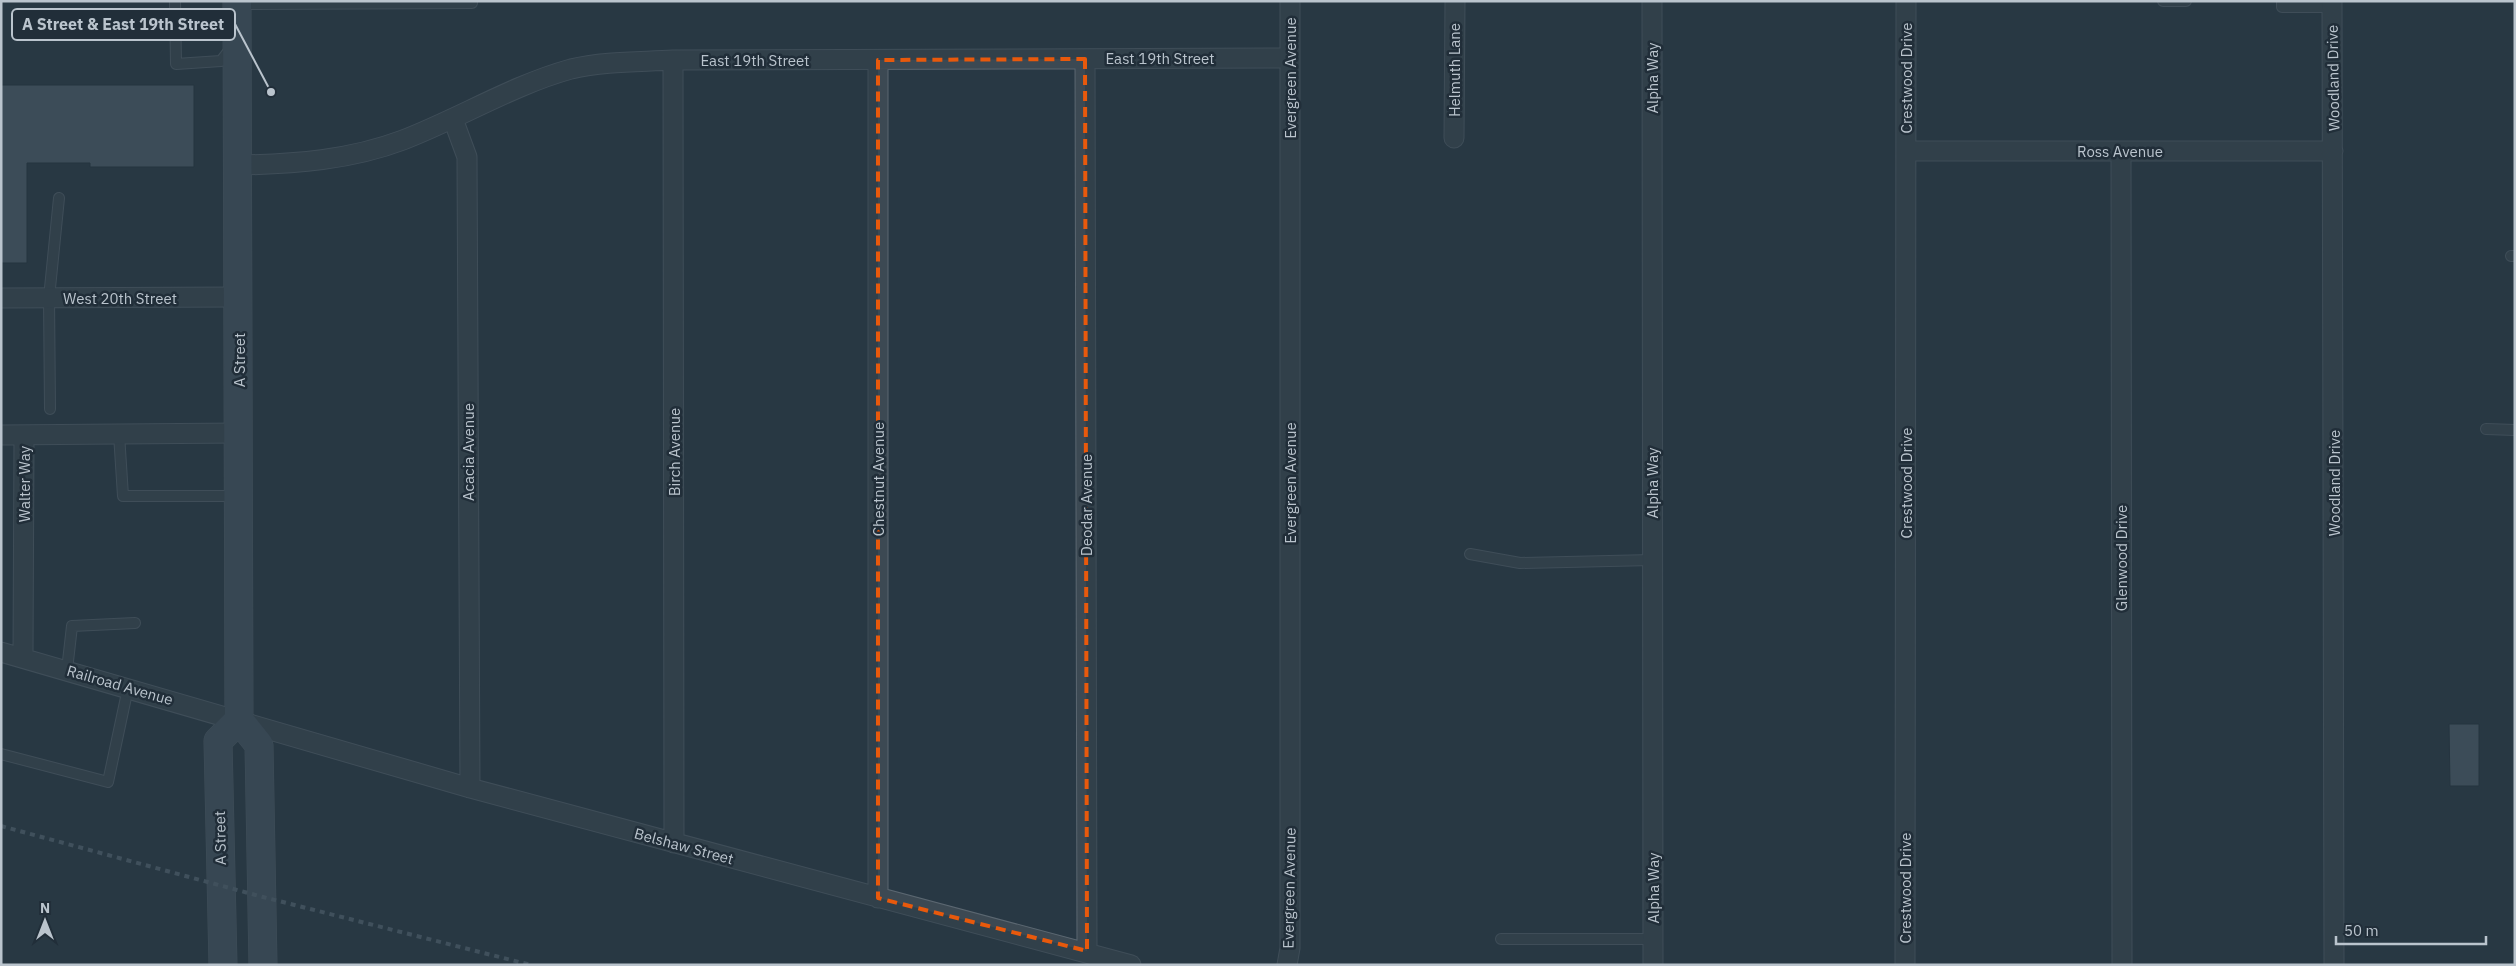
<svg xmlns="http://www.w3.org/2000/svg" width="2516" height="966" viewBox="0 0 2516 966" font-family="'IBM Plex Sans',sans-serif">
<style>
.building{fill:#546571;stroke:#23303b}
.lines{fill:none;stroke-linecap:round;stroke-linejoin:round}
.service-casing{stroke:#5b6771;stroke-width:12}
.minor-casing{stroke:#5b6771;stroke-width:21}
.secondary-casing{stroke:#5b6771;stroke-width:29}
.service{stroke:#3c4953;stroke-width:10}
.minor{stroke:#3c4953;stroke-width:19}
.secondary{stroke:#4a5966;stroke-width:28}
.rail{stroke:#5e6e7a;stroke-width:4;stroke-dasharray:5 5;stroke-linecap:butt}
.marked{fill:none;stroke:#e8590c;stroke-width:4;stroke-dasharray:10 6;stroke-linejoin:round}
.labels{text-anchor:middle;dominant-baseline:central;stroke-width:5;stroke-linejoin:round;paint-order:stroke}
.street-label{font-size:15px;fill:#bac4cd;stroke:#212e39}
.leader{fill:none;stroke:#bac4cd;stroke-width:2}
.callout-dot{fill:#bac4cd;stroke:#212e39;stroke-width:2}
.callout{fill:#212e39;stroke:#bac4cd;stroke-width:2}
.callout-label{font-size:16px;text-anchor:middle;font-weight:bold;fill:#bac4cd}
</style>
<rect width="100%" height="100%" fill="#283844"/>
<path class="building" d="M1 85H194V167H90V163H27V263H1Z
M2449 724H2479V786H2450Z"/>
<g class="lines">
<g class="service-casing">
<path id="service" d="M175 1 176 64 221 61 231 48
M2163 1H2186
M2282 1V7H2332
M238 4 472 3V1
M176 22H219L232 37
M2511 256H2515
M50 409 49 298 59 198
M2486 429 2515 430
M119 434 123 496H238
M1470 554 1520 563 1652 560
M67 670 72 626 135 623
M1 754 108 782 128 688
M1501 939H1653"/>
</g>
<g class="minor-casing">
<path id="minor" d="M1652 1 1653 965
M2332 1 2334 965
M1085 59 1087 951
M673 60 674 843
M878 60V898
M453 119 467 157 470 788
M1454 138 1455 1
M1906 151H2333
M2121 151 2122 965
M239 165C295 164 350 160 403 140 460 118 513 85 571 69 604 61 640 62 673 60L1289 58
M1 298 239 297
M1 435 239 433
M1 652 470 788 1131 965
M23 657 24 436
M1287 965 1290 948V1
M1905 965 1906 1"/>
</g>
<g class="secondary-casing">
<path id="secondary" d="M237 1 239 720 259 745 263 965
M223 965 218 741 239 720"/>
</g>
<use href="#service" class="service"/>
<use href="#minor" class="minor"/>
<use href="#secondary" class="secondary"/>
<path class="rail" d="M1 826 263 897 531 965"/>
</g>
<path d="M0 0H2516V966H0ZM1085 59 1087 951 878 898V60Z" fill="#283844" fill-opacity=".55" fill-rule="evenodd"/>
<path class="marked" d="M1085 59 1087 951 878 898V60Z"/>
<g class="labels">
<g class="street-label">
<text x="1160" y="58">East 19th Street</text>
<text x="755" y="60">East 19th Street</text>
<text transform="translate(1454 70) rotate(-90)">Helmuth Lane</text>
<text transform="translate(1290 78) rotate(-90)">Evergreen Avenue</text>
<text transform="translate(1652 78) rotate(-90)">Alpha Way</text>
<text transform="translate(1906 78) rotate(-90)">Crestwood Drive</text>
<text transform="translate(2333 78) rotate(-91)">Woodland Drive</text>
<text x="2120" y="151">Ross Avenue</text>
<text x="120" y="298">West 20th Street</text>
<text transform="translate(239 360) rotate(-90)">A Street</text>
<text transform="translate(468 452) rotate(-90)">Acacia Avenue</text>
<text transform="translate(674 452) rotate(-90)">Birch Avenue</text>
<text transform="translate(878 479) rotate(-90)">Chestnut Avenue</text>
<text transform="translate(1290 483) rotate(-90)">Evergreen Avenue</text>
<text transform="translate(1652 483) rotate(-90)">Alpha Way</text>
<text transform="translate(1906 483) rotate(-90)">Crestwood Drive</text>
<text transform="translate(2334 483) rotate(-90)">Woodland Drive</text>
<text transform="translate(24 484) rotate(-90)">Walter Way</text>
<text transform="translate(1086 505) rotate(-90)">Deodar Avenue</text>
<text transform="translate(2121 558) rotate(-90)">Glenwood Drive</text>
<text transform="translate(120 685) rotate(16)">Railroad Avenue</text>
<text transform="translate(220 838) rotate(-91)">A Street</text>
<text transform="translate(684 846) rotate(15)">Belshaw Street</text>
<text transform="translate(1289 888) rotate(-89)">Evergreen Avenue</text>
<text transform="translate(1653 888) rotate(-90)">Alpha Way</text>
<text transform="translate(1905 888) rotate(-90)">Crestwood Drive</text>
</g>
</g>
<path class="leader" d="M271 92L235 24"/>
<circle class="callout-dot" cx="271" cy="92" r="5"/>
<rect class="callout" x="12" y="9" width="223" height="31" rx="5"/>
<g class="callout-label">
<text x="123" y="30">A Street &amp; East 19th Street</text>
</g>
<rect width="2516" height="966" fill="none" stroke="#bac4cd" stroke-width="5"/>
<g transform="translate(45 921)" stroke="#212e39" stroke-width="4" paint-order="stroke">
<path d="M0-4L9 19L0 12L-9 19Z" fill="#bac4cd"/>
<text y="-8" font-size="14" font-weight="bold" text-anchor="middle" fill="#bac4cd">N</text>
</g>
<path d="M2336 936v8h150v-8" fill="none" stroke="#bac4cd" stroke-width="2.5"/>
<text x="2344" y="936" font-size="15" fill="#bac4cd" stroke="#212e39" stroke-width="4" paint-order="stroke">50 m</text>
</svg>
